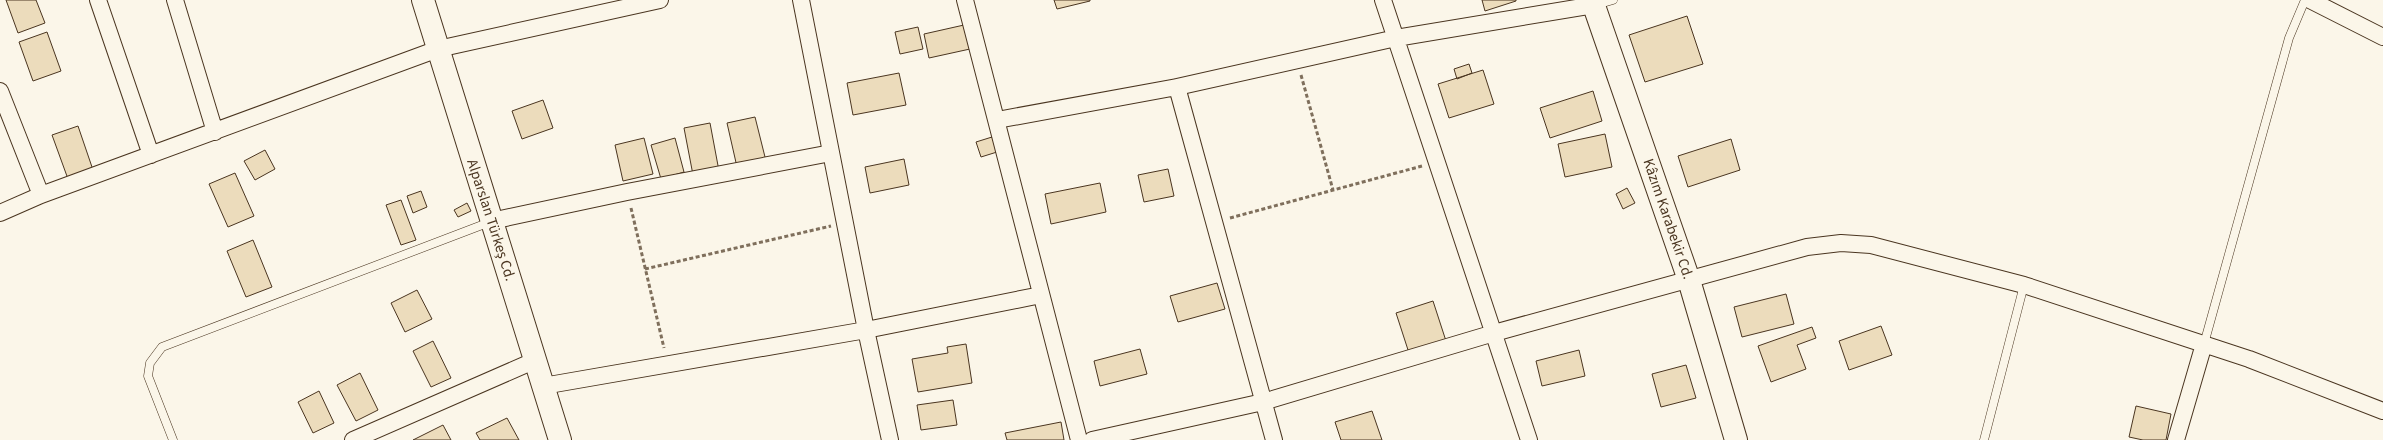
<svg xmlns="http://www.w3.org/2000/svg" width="2383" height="440" viewBox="0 0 2383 440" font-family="'Source Sans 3',sans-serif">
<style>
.building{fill:#ecdcbc;stroke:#4a3520}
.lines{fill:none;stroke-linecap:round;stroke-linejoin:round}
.lane-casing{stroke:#4a3520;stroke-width:9}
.street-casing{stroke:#4a3520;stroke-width:18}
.secondary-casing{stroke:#4a3520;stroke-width:24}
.path{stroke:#7f6f5c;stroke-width:3;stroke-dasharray:4 2.5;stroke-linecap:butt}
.lane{stroke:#fbf6e9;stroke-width:8}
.street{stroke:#fbf6e9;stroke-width:16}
.secondary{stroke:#fbf6e9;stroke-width:22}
.labels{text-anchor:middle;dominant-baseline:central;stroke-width:4;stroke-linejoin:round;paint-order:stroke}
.street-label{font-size:15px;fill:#4a3520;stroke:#fbf6e9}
</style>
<rect width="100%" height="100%" fill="#fbf6e9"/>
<path class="building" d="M6 0H36L45 23 18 33Z
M1054 0H1090V1L1057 9Z
M1482 0H1516V1L1485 11Z
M1687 16 1703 64 1645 82 1629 35Z
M964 25 970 49 929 58 924 34Z
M918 27 923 49 900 54 895 32Z
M47 32 61 71 33 81 19 42Z
M1469 64 1472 73 1457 79 1454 69Z
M1483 70 1494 104 1449 118 1438 84Z
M899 73 906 105 853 115 847 83Z
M1593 91 1602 121 1550 138 1540 108Z
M543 100 553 128 522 139 512 111Z
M755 117 766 161 737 167 727 123Z
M710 123 719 171 693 175 684 128Z
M78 126 93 170 68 179 52 135Z
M1605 134 1612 167 1565 177 1558 144Z
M992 137 997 152 981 157 976 142Z
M644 138 653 174 623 181 615 145Z
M675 138 684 172 661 179 651 145Z
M1731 139 1740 170 1688 187 1678 156Z
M265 150 275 169 255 180 244 161Z
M904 159 909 185 870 193 865 167Z
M1168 169 1174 196 1144 202 1138 175Z
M235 173 254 216 228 227 209 184Z
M1100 183 1106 212 1051 224 1045 194Z
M1627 188 1635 203 1623 209 1616 194Z
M421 191 427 207 413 213 407 196Z
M401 200 416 240 401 245 386 205Z
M467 203 471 211 458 217 454 210Z
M253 240 272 287 246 297 227 251Z
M1217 283 1225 309 1178 322 1170 296Z
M417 290 432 319 405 332 391 303Z
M1786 294 1794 324 1742 337 1734 307Z
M1433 301 1446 341 1409 353 1396 313Z
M1881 326 1892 355 1849 370 1839 341Z
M1812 327 1816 338 1797 345 1806 369 1771 382 1758 346Z
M433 341 451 378 431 387 413 351Z
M966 344 972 383 918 392 912 359 948 353 947 347Z
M1140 349 1147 374 1100 386 1094 361Z
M1579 350 1585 376 1542 386 1536 361Z
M1686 365 1696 398 1661 407 1652 374Z
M360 373 378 410 356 421 337 385Z
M319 391 334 423 313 433 298 402Z
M953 400 957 425 921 430 917 405Z
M2136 406 2171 414 2166 440H2143L2129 437Z
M1372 411 1382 440H1341L1335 422Z
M507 418 519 440H480L476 433Z
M1061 422 1064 440H1007L1005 433Z
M443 425 451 440H413Z"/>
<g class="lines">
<g class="lane-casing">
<path id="lane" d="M1596 5 1613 0
M2204 344 2289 38 2305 0
M173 440 148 376 150 363 162 347 490 222
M1984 440 2024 285"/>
</g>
<g class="street-casing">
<path id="street" d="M98 0 151 155
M175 0 215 132
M801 0 866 330 890 440
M965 0 1079 440
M1383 0 1529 440
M2310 0 2383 37
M1177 87 1274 440
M0 91 41 195
M997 120 1177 87 1396 38 1594 5
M0 213 41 195 438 49 660 0
M491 221 627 192 831 153
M543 386 866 330 1041 295
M353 440 536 360
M1092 440 1263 402 1494 333 1807 247 1841 243 1871 245 2024 285 2249 359 2383 411
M2176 440 2204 344"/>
</g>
<g class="secondary-casing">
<path id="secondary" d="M423 0 560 440
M1592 0 1689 280 1736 440"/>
</g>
<path class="path" d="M1301 75 1333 190
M631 208 664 348
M1230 218 1422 166
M645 269 831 226"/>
<use href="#lane" class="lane"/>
<use href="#street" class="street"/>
<use href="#secondary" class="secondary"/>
</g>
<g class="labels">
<g class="street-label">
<text transform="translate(1668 219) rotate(71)">Kâzım Karabekir Cd.</text>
<text transform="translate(491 220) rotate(72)">Alparslan Türkeş Cd.</text>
</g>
</g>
</svg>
